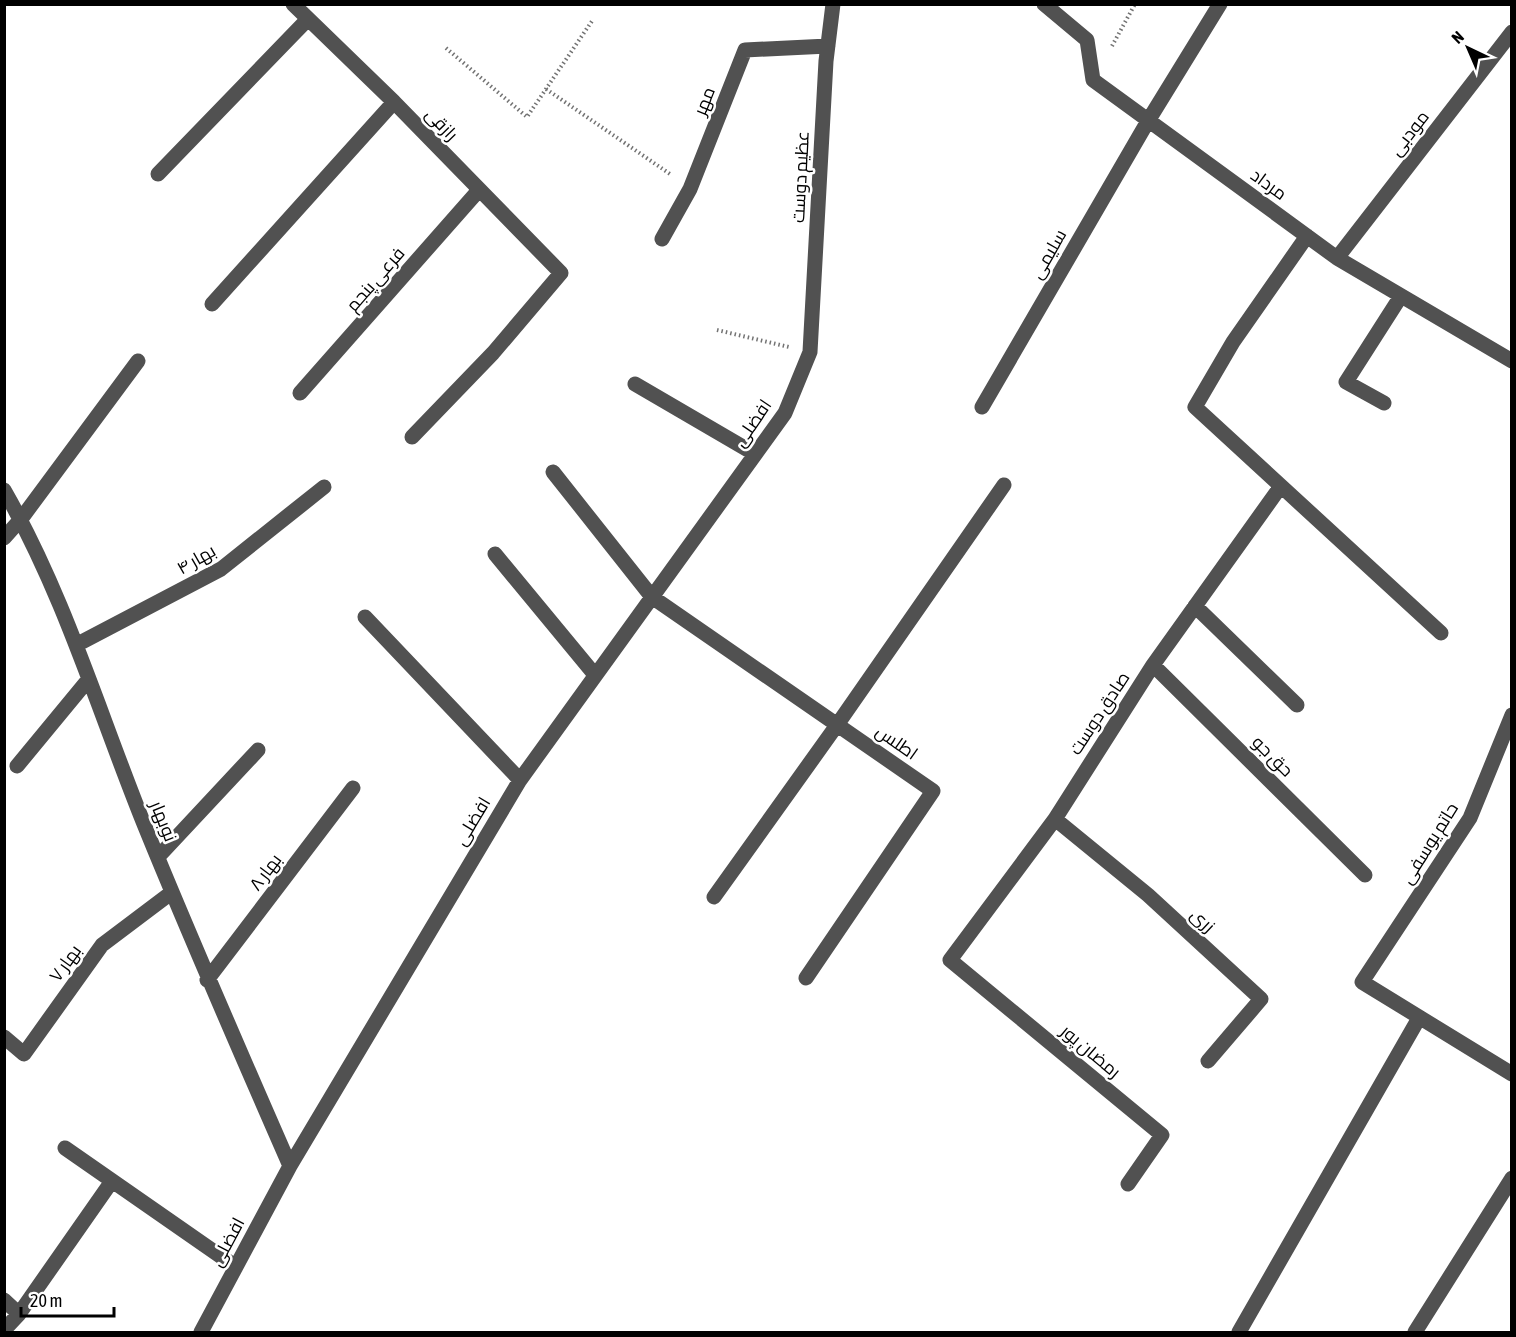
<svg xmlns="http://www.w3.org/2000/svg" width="1516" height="1337" viewBox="0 0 1516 1337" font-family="'Asap Condensed',Cairo,sans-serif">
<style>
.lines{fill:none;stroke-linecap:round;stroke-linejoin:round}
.path{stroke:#737373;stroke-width:4;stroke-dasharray:1.5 3;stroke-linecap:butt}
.minor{stroke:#515151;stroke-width:15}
.labels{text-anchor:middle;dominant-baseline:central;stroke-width:5;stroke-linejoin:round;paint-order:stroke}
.street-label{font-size:18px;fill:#000;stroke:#fff}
</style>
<rect width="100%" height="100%" fill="#fff"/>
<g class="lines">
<path class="path" d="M1112 46 1135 4
M446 48 527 117 592 21
M546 89 670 174
M717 330 789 347"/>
<path class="minor" d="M293 4 394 102 561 273 493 353 412 437
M1044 4 1087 40 1093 80 1337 258 1512 361
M158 174 307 20
M1307 236 1233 342 1195 407 1441 633
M662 239 690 189 745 50 828 46
M1337 258 1512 32
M212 304 394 102
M635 384 755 454
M300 393 479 190
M1384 403 1346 382 1401 296
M982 407 1148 121 1220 4
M553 472 652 597 933 791 806 978
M4 490C65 596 100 716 146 829 192 942 241 1054 290 1166
M4 538 21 519 138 361
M495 554 595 675
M1195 606 1297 705
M365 617 520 780
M76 645 221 569 324 487
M1153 665 1365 875
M1512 715 1470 818 1362 982 1512 1074
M17 766 88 680
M1055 819 1148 895 1261 999 1208 1061
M158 857 258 750
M714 897 837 725 1004 485
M207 980 353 788
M4 1037 24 1054 102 945 171 893
M65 1148 236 1267
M1128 1184 1162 1135 950 960 1055 819 1153 665 1281 486
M4 1300 19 1314
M4 1330 19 1314 112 1181
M201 1332 290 1166 520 780 785 413 810 352 826 61 833 4
M1239 1332 1419 1018
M1415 1332 1512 1178"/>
</g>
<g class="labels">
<g class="street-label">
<text transform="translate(704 101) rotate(-68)">مهر</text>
<text transform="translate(442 124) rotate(46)">رازقی</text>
<text transform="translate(1409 133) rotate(-52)">مودبی</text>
<text transform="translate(800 177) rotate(-87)">عظیم دوست</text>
<text transform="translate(1269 184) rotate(36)">مرداد</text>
<text transform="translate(1048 254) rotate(-60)">سلیمی</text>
<text transform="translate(375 279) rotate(-49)">فرعی پنجم</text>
<text transform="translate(752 423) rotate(-56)">افضلی</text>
<text transform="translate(196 559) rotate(-30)">بهار ۴</text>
<text transform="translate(1099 713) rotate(-57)">صادق دوست</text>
<text transform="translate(897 742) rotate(35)">اطلس</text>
<text transform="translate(1273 756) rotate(45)">حق جو</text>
<text transform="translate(164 821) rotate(68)">نوبهار</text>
<text transform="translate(472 821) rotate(-59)">افضلی</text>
<text transform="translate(1429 843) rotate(-58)">حاتم یوسفی</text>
<text transform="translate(265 872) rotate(-53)">بهار ۸</text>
<text transform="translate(1203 920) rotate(43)">زری</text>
<text transform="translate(65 963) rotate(-54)">بهار ۷</text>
<text transform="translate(1091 1051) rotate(40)">رمضان پور</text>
<text transform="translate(227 1242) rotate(-62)">افضلی</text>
</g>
</g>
<rect width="1516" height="1337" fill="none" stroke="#000000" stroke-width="12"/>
<g transform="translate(1468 48) rotate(316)" stroke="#ffffff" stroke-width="4.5" paint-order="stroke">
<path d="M0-4.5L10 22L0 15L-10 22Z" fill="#000000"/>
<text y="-9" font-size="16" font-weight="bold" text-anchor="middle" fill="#000000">N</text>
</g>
<path d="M21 1307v9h93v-9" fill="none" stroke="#000000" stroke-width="3"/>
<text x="30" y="1307" font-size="18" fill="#000000" stroke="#ffffff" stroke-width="4.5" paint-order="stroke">20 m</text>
</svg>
